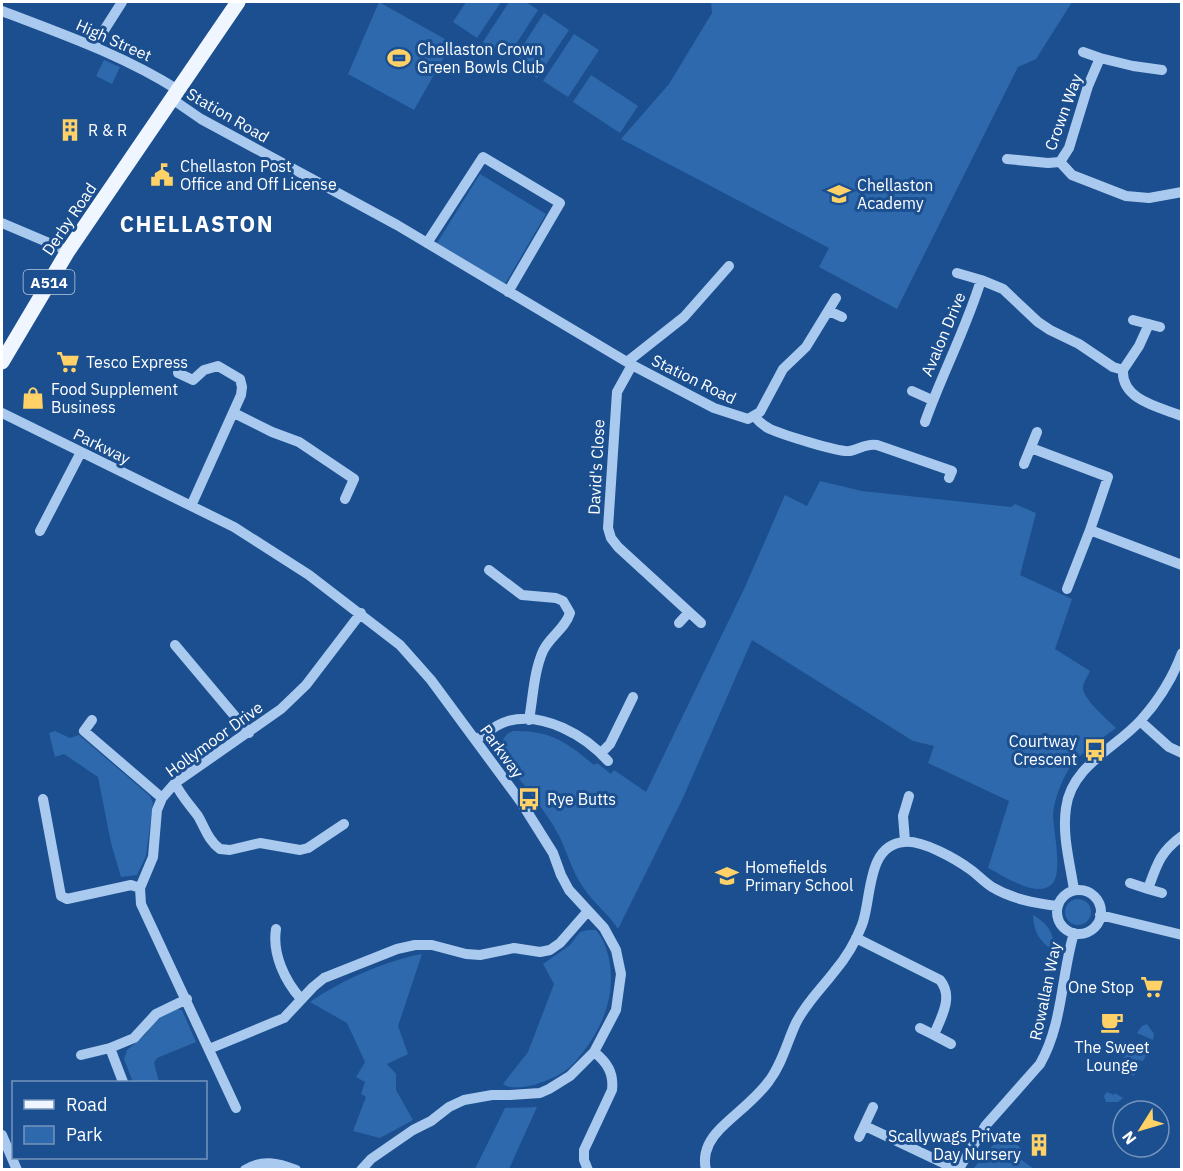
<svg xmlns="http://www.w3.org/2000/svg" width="1183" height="1171" viewBox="0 0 1183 1171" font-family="'IBM Plex Sans',sans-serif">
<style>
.green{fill:#2e69ad}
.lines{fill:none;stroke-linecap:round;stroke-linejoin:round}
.minor{stroke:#a9c9ee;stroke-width:10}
.major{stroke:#f0f6ff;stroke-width:15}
.labels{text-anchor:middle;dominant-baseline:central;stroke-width:6;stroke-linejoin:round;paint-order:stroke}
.shield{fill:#1b4f8f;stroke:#bbcadd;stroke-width:1.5}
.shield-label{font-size:15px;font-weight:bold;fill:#fff}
.street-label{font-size:16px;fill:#fff;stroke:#1b4f8f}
.poi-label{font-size:16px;fill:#fff;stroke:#1b4f8f;text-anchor:start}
.district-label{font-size:22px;font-weight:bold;letter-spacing:1.5px;fill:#fff;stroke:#1b4f8f}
</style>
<rect width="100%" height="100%" fill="#1b4f8f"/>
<path class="green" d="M379 2 452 43 414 110 348 74Z
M466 2H501L477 38 453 22Z
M509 2H526L538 10 507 58 483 42Z
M711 2H1072L1036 59 1018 67 897 309 819 267 829 248 621 139 669 84 712 13Z
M544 13 569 30 537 78 513 61Z
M574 34 599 50 568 97 543 81Z
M104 60 120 67 112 84 96 76Z
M591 75 638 106 620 133 573 102Z
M480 174 546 214 505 284 437 243Z
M820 481 862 491 1011 507 1015 504 1036 513 1020 575 1072 599 1055 649 1090 671C1088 676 1083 682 1083 688 1083 699 1108 720 1116 728 1099 741 1076 755 1066 774 1060 785 1054 802 1053 814 1053 830 1064 875 1051 885 1036 898 1004 876 988 868L1009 801 928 763 934 746 913 741 752 640 682 800 618 929C608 913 593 903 583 887 571 870 567 850 557 832 544 808 520 781 503 757L500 744 507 734 513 731C550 730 567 742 594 765L597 763 611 774 614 770 646 792 745 587 785 495 807 506Z
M55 731 70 738 79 735 150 796 153 803 146 856 137 875 121 877 111 843 98 777 64 754 55 757 49 733Z
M1065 912a13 13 0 1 1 26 0a13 13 0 1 1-26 0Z
M1033 915C1048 924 1054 932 1054 951 1039 941 1034 932 1033 915Z
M588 930H596C603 938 607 949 609 959 617 998 600 1034 574 1063 563 1075 548 1080 534 1085 524 1087 511 1090 503 1084L528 1052 554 984 543 964 570 945 580 932Z
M422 954 398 1026 408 1054 387 1064 396 1074V1090L413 1120 380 1138 353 1131 366 1097 361 1094 365 1082 356 1077 365 1062 347 1023 310 1002C338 982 387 960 422 954Z
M177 1009 182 1010 196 1042 157 1058 154 1063 159 1082H133L124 1059 127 1050 146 1034 154 1021Z
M1147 1024 1154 1034 1153 1040 1137 1033 1142 1026Z
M1130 1047 1146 1055 1143 1061 1124 1058Z
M1122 1061 1141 1064 1134 1076 1127 1073 1125 1076 1117 1071Z
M1107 1092 1114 1095 1115 1093 1123 1098 1118 1102H1106L1104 1096Z
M537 1107 509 1169H475L505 1108Z
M1003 1133 1022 1149 1016 1156 1034 1169H973Z"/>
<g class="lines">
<path class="minor" d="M2 11C62 34 123 55 178 90
M94 46 122 2
M1083 52 1100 58
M1162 70 1133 66 1100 58 1088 86 1069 148 1060 162 1072 175 1126 196 1149 198 1182 192
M172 99 201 119 397 225 632 365 714 408 748 419 760 412 783 369 806 347 836 298
M1007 159 1048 163 1060 162
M2 223 68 251
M427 243 483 157 560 203 508 292
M957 273 981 280 1003 289 1038 322 1050 330 1079 344 1113 367 1123 370
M829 311 842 317
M1133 320 1160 327
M1149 324 1139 346 1123 370C1121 400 1159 407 1182 416
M627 362 684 317 729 266
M632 365 617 392 608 528 611 538 618 547 701 623
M178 373 193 380 204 370 218 366 240 379 242 387 241 395 191 506
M912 391 932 400
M2 413 234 527 309 575 400 645 431 680 521 802 553 853 561 875 569 890 604 928 616 950 621 974 616 1010 594 1052 570 1076 549 1089 540 1093 510 1095H492L464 1100 449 1107 431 1121 413 1130 371 1159 361 1170
M234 413 272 432 299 442 354 479 345 499
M755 417C759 422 764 426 770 429 781 434 840 453 850 451 860 449 866 443 877 445L952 471 949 478
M925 422C942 374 966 329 981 280
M1031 448 1108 477 1090 530
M1024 464 1037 432
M40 531 81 452
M489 570 522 595 556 598 563 601 570 613C565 629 550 636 543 651 534 671 533 697 529 720
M1067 589 1090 530 1182 565
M679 623 689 612
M175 645 249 733
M92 720 84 731 162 798
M1140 721 1169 747 1182 753
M476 740C486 733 496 724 508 721 543 711 586 736 608 761
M601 753 610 744 633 697
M175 783C181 796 190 805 198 816 205 828 208 840 220 849L230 850 260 843 300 850 308 848 344 824
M43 799 61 896 67 899 131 885 140 888
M905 841 903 816 909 796
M1130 883 1148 889C1157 864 1160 852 1182 836
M1148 889 1162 893
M1074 890C1070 863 1062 836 1066 808 1071 766 1116 748 1141 720 1159 700 1173 677 1182 653
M1057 912a22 22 0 1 1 44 0a22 22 0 1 1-44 0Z
M1100 915 1182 935
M276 929C272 954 285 981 301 999
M856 938 940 980C954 997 941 1017 934 1035L951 1044
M920 1028 934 1035
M110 1048 123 1082
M209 1049 284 1018 313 987 324 978 397 949 415 945H432L466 954 480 955 514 948 540 952 550 950 560 943 588 911
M81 1055 110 1048 134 1038 156 1014 187 999
M236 1108 141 904 140 888 153 857 157 810 162 798 175 783 281 709 306 685 361 613
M865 1126 958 1170
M2 1135 17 1170
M859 1137 873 1107
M245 1170C262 1159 278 1163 296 1170
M588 1170 584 1160V1150L612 1090C614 1073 607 1062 594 1052
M706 1170C702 1153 709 1140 720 1129 736 1113 756 1099 769 1081 782 1064 787 1042 796 1023 806 1003 821 989 834 972 845 959 856 941 862 925 872 899 866 845 904 842 923 840 956 859 971 870 978 875 984 882 992 887 1012 899 1034 903 1057 906
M958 1170 986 1125 1040 1064C1063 1024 1061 976 1074 933"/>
<path class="major" d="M2 362 68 251 238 2"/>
</g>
<defs>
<g id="stadium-bare" transform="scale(1.8)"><path d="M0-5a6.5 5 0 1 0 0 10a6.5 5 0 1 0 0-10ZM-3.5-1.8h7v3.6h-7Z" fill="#ffd166" stroke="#1b4f8f" stroke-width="2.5" paint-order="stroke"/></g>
<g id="building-bare" transform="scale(1.8)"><path d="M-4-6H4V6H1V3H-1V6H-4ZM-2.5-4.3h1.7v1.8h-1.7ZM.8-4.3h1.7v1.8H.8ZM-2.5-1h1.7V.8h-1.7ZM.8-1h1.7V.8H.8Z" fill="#ffd166" stroke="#1b4f8f" stroke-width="2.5" paint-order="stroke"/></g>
<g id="civic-bare" transform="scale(1.8)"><path d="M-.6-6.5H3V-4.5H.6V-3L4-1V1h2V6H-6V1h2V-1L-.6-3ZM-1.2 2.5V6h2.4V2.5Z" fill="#ffd166" stroke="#1b4f8f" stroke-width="2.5" paint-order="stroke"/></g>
<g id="school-bare" transform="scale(1.8)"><path d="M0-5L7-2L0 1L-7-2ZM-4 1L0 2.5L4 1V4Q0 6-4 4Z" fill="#ffd166" stroke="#1b4f8f" stroke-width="2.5" paint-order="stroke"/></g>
<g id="supermarket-bare" transform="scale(1.8)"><path d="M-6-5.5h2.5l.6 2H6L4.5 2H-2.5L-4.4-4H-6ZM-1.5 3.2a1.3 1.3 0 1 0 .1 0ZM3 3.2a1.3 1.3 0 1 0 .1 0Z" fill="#ffd166" stroke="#1b4f8f" stroke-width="2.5" paint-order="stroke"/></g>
<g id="shop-bare" transform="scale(1.8)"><path d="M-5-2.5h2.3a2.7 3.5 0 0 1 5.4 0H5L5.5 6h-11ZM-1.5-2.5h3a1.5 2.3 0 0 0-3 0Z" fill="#ffd166" stroke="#1b4f8f" stroke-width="2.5" paint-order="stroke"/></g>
<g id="bus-bare" transform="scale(1.8)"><path d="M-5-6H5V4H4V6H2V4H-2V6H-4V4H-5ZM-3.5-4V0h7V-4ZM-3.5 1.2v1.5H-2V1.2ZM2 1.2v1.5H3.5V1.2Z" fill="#ffd166" stroke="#1b4f8f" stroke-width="2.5" paint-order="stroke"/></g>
<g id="cafe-bare" transform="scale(1.8)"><path d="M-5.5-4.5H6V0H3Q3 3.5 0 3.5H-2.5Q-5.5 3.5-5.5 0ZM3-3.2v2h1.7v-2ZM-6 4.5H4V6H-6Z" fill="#ffd166" stroke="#1b4f8f" stroke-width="2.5" paint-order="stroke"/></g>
</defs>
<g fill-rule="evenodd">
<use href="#stadium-bare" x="399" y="58"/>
<use href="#building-bare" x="70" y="130"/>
<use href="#civic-bare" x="162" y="175"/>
<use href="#school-bare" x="839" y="194"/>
<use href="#supermarket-bare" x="68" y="362"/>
<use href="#shop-bare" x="33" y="398"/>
<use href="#bus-bare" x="1095" y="750"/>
<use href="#bus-bare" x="529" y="799"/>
<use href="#school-bare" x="727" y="876"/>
<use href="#supermarket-bare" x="1152" y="987"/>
<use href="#cafe-bare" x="1112" y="1022"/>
<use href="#building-bare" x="1039" y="1145"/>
</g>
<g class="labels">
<rect class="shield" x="23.5" y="270" width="51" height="24" rx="4.5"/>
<g class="shield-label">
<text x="49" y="282">A514</text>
</g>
<g class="street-label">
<text transform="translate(114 40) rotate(24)">High Street</text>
<text transform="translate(1063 112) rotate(-70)">Crown Way</text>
<text transform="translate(228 115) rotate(30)">Station Road</text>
<text transform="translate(69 219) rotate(-56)">Derby Road</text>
<text transform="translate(943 334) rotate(-67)">Avalon Drive</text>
<text transform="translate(694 379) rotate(26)">Station Road</text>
<text transform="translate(102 446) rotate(26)">Parkway</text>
<text transform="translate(596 467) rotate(-87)">David's Close</text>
<text transform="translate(214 739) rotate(-36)">Hollymoor Drive</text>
<text transform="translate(502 751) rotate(54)">Parkway</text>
<text transform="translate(1045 991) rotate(-78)">Rowallan Way</text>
</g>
<g class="poi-label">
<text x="417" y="49">Chellaston Crown<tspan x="417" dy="18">Green Bowls Club</tspan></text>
<text x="88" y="130">R &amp; R</text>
<text x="180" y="166">Chellaston Post<tspan x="180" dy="18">Office and Off License</tspan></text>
<text x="857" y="185">Chellaston<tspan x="857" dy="18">Academy</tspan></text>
<text x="86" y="362">Tesco Express</text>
<text x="51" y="389">Food Supplement<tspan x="51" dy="18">Business</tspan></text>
<text x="1077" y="741" text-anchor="end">Courtway<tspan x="1077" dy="18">Crescent</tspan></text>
<text x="547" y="799">Rye Butts</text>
<text x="745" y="867">Homefields<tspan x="745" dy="18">Primary School</tspan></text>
<text x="1134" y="987" text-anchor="end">One Stop</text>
<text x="1112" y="1047" text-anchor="middle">The Sweet<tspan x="1112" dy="18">Lounge</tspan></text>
<text x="1021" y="1136" text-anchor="end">Scallywags Private<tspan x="1021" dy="18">Day Nursery</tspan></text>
</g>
<g class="district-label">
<text x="197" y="223">CHELLASTON</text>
</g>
</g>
<rect width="1183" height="1171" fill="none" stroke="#ffffff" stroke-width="6"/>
<rect x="12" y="1081" width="195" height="78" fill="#1b4f8f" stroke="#7695bc" stroke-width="1.5"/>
<rect x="24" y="1100" width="30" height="9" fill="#f0f6ff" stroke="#7695bc" stroke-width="1.5"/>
<text x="66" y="1111" font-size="18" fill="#ffffff">Road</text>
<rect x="24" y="1126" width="30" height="18" fill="#2e69ad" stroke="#7695bc" stroke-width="1.5"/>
<text x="66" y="1141" font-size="18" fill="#ffffff">Park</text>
<g transform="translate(1141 1129) rotate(233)"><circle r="28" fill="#1b4f8f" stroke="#7695bc" stroke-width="1.5"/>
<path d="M0-4.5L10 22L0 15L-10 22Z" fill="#ffd166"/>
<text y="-9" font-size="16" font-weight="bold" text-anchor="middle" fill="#ffffff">N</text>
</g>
</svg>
